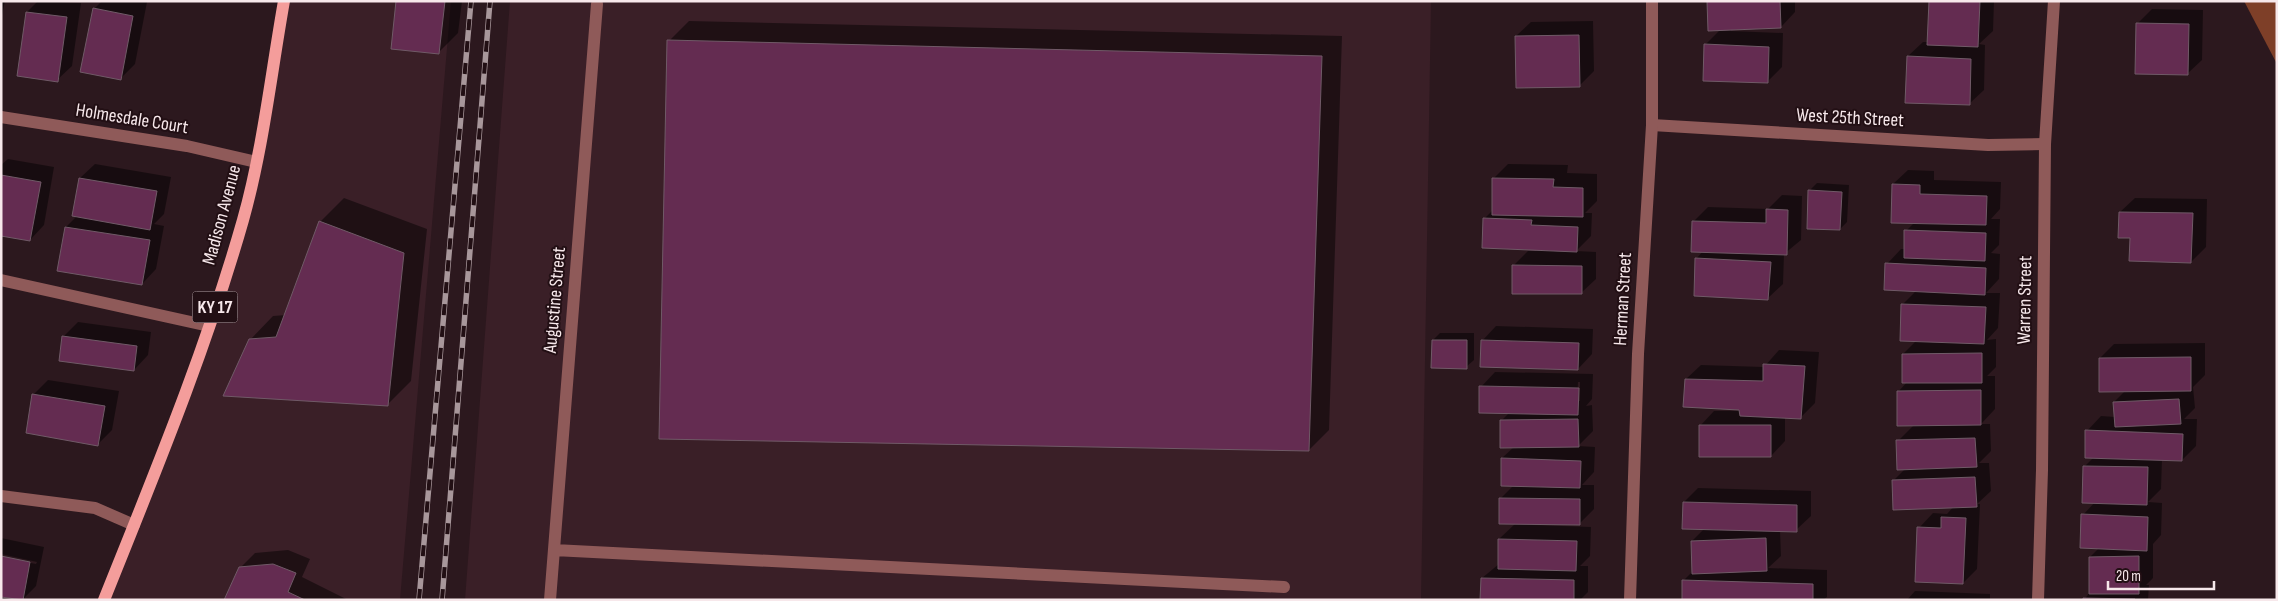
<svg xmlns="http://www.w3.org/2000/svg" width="2278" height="601" viewBox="0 0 2278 601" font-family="'Sofia Sans Condensed',sans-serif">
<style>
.built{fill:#3a1f27}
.forest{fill:#7e3f28}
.shadow{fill:#0007;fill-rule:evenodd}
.building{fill:#642c51;stroke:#705a67}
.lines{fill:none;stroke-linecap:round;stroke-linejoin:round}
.service{stroke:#8f5a59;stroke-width:12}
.minor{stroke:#8f5a59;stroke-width:12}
.primary{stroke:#f49d9b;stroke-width:12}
.rail-casing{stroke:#a8979b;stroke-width:5.5}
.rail{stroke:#220f14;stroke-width:4;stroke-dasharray:11;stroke-linecap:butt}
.labels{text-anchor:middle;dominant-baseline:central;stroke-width:4;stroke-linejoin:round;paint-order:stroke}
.shield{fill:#220f14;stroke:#b7a7aa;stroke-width:1}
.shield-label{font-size:18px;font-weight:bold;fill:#f7e8eb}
.street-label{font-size:19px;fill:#f7e8eb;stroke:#220f14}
</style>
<rect width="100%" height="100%" fill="#2c181e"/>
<path class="built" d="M284 1H451L400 600H104L243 219Z
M510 1H1431L1421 600H465Z"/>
<path class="forest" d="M2244 1H2277V64Z"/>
<path class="shadow" d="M1 1H5L1 20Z
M38 1 81 3 72 66 57 80 27 12Z
M102 1 147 2 135 64 121 78 94 9Z
M397 1H462L458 33 438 53Z
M1708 1H1795V12L1781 27 1731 29V31L1783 33 1782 67 1767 82 1705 45 1721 29Z
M1930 1H1994L1993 31 1979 44 1985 45 1984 90 1969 104 1908 56 1923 42H1929Z
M2152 9 2203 10 2202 60 2187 74 2138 23Z
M689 21 1342 36 1329 430 1309 450 669 41Z
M1593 21 1594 71 1580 85 1516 36 1531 22Z
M8 159 54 167 44 225 30 240 1 235V165Z
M95 164 171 177 164 214 154 224 164 226 156 269 142 284 66 227 77 216 80 178Z
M1508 164 1568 165 1567 173 1597 174V201L1585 213H1592L1591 236 1576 251 1596 252V279L1581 293 1513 266 1528 251H1536V249L1484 219 1493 210 1494 178Z
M1908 170 1934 171V180L2001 182 2000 209 1991 219H2000L1999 245 1991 253 2000 254 1999 279 1986 293H2000L1998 328 1987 340 1996 339V367L1987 376H1995V409L1981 424H1990L1991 451 1979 463H1989L1991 491 1977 504H1980L1977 569 1963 583 1919 528 1933 513 1947 514 1954 506 1893 481 1906 468 1898 441 1914 425 1898 392 1907 382 1903 354 1917 340 1902 305 1916 291 1887 264 1901 249H1905L1906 231 1914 223 1893 184Z
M1817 183 1849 185 1847 222 1840 229 1809 191Z
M1782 195 1802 196 1801 240 1784 254 1783 284 1768 298 1697 258 1703 251 1693 222 1708 207 1768 209Z
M344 198 427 229 411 381 387 405 250 340 273 316 286 315 320 222Z
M2135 198 2207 199 2206 247 2191 262 2131 237 2120 212Z
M78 322 151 332 148 355 134 370 63 337Z
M1496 326 1593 329 1592 354 1578 369 1482 341Z
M1440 333H1474V360L1466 367 1433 340Z
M2205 343V375L2193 387 2195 408 2184 419H2197L2196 446 2182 460 2162 459 2161 489 2148 502 2162 503 2161 535 2153 544V578L2146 585H2149L2148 600H2084L2090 592V557L2099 548 2083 515 2095 502 2084 467 2094 457 2087 431 2101 416 2115 417 2114 402 2126 390 2100 358 2114 344Z
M1779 350 1819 352 1815 403 1801 417H1785V441L1771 456 1700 426 1714 411H1738V409L1686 379 1701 365 1764 367Z
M1495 372 1593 374 1592 399 1586 406 1592 405 1593 431 1578 446 1595 447 1594 472 1582 485H1594V509L1580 523H1533V525L1591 527 1590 556 1580 566H1588V592L1580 600H1482V578L1499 564V539L1516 523 1500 499 1514 485 1502 458 1515 446 1501 421 1510 412 1481 387ZM1578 382H1580V401H1577Z
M48 380 119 391 112 430 98 444 27 432 34 394Z
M1698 488 1811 491V516L1796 530H1780L1781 556 1768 568 1827 570V597L1823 600H1683V581L1693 571 1692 541 1705 528 1684 502Z
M1 538 44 547 36 586 22 600H1V557L36 564 37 562 1 554Z
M288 550 310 559 302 577 348 600H225L240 568 255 553Z
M1915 591 1990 594V600H1907Z"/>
<path class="building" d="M396 1H445L439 54 391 49Z
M1707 1H1780L1781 28 1708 31Z
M1929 1H1980L1978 47 1927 45Z
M93 8 133 16 121 80 80 72Z
M26 12 67 17 58 82 17 76Z
M2136 23 2189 24 2188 75 2135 74Z
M1579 35 1580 87 1516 88 1515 36Z
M667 40 1322 56 1309 451 659 439Z
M1704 44 1769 47 1768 83 1703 81Z
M1907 56 1971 59 1970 105 1905 103Z
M1 175 41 182 30 241 1 236Z
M79 178 157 191 150 230 72 216Z
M1492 178 1554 179 1553 187 1583 188V217L1492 215Z
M1892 184 1920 185V194L1987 196 1986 225 1891 223Z
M1808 190 1842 192 1840 230 1807 229Z
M1766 209 1788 210 1787 255 1691 252 1692 221 1766 223Z
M2119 212 2193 213 2191 263 2129 261 2130 238H2118Z
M1483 218 1532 220 1531 225 1578 227 1577 252 1482 248Z
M319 221 404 253 388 406 223 396 249 339 276 337Z
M65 227 150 240 142 285 57 271Z
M1904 230 1986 233 1985 261 1904 258Z
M1695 258 1771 262 1768 300 1694 296Z
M1885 263 1986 268 1985 295 1884 290Z
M1512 265 1582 266V294H1512Z
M1901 304 1986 307 1984 344 1900 341Z
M62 336 137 346 134 371 59 361Z
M1432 340H1467V369L1431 368Z
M1481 340 1579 343 1578 370 1480 367Z
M1982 353V383H1902V354Z
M2191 357V391L2099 392V358Z
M1763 364 1805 366 1801 419 1740 416 1739 410 1683 407 1685 379 1763 381Z
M1479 386 1579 388 1578 415 1479 413Z
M1981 390V425L1897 426V391Z
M32 394 105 406 98 446 26 433Z
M2179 399 2181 424 2115 427 2113 402Z
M1578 419 1579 447 1500 448V420Z
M1699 425H1771V457H1699Z
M2085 430 2183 434 2182 461 2085 458Z
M1975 438 1977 467 1897 470 1896 440Z
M1501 458 1581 461 1580 488 1501 486Z
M2083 466 2148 467 2147 505 2082 503Z
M1975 477 1977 507 1893 510 1892 480Z
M1499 498 1580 499V525L1499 524Z
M1683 502 1797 505V532L1682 529Z
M2081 514 2148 517 2147 551 2080 548Z
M1941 517 1966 518 1963 584 1915 582 1917 527 1941 528Z
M1766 538 1767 571 1692 574 1691 541Z
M1498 539 1577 541 1576 571 1498 569Z
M1 556 30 562 23 600 1 597Z
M2139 556V594H2089V557Z
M273 564 296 573 288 592 305 600H224L239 567Z
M1481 578 1574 580V600H1480Z
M1682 580 1813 584V600H1682Z
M2083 598 2135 599V600H2083Z"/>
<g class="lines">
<path class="service" d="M1652 125 1988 145 2045 144
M1 280 209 326
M554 550 1284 587
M550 600 597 4"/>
<path class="minor" d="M1 117 187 146 256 162
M1 496 95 508 134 525
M1630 600 1638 354 1652 125V1
M2038 600 2042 470 2045 144 2054 1"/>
<path class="primary" d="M104 600C154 475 206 350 243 220 263 149 271 74 284 1"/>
<g class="rail-casing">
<path id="rail" d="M419 600 471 1
M442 600 490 1"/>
</g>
<use href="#rail" class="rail"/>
</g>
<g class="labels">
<rect class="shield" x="192.5" y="291.5" width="45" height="31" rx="4"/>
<g class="shield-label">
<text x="215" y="307">KY 17</text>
</g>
<g class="street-label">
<text transform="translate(1850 118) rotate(3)">West 25th Street</text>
<text transform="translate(132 119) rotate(9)">Holmesdale Court</text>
<text transform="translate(222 215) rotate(-75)">Madison Avenue</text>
<text transform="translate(1623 299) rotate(-87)">Herman Street</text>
<text transform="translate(555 300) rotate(-85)">Augustine Street</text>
<text transform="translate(2025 300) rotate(-89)">Warren Street</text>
</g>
</g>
<rect width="2278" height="601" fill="none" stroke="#f7e8eb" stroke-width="5"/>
<path d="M2108 581v8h106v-8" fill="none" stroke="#f7e8eb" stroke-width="2.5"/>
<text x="2116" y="581" font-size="15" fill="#f7e8eb" stroke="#220f14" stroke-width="4" paint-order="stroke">20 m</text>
</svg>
